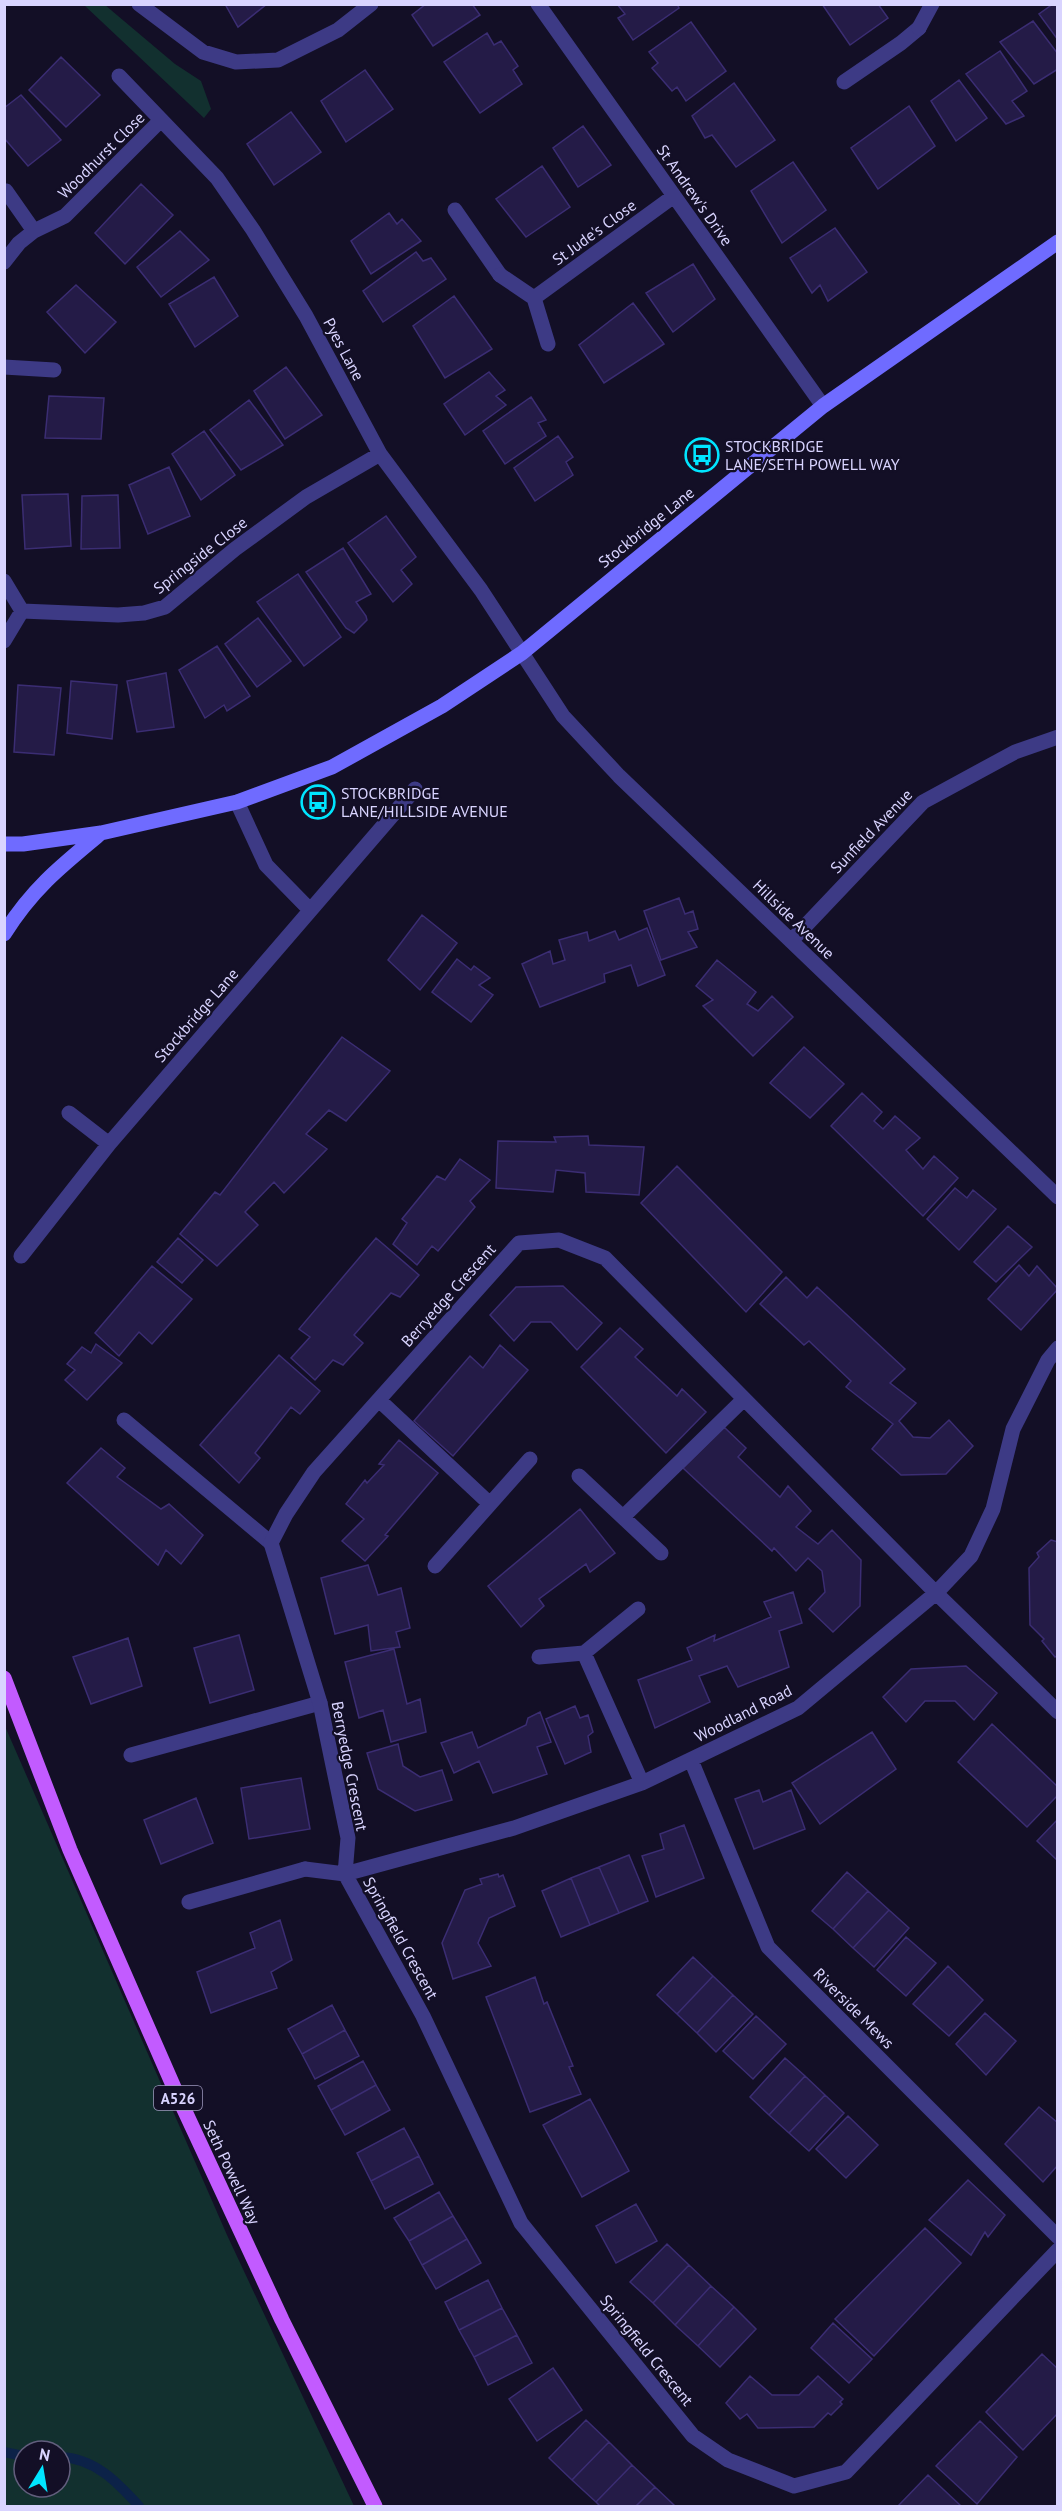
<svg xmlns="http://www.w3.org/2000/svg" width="1062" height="2511" viewBox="0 0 1062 2511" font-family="'PT Sans',sans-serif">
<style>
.green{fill:#12302f;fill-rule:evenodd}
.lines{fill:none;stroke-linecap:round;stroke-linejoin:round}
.stream{stroke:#0c2248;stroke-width:10}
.building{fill:#241b47;stroke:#3b2d73;stroke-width:1.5}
.service{stroke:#3d3a85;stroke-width:15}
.minor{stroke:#3d3a85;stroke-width:15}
.secondary{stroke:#6f6bff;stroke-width:15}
.primary{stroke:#c25bff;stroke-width:15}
.labels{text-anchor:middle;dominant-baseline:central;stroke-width:4.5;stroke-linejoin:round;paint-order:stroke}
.shield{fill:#130f26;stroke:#9e99be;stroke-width:1.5}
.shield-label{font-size:15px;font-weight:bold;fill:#d9d4ff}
.street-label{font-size:16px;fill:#d9d4ff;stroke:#130f26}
.poi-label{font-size:16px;fill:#d9d4ff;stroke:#130f26;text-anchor:start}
</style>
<rect width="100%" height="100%" fill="#130f26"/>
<path class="green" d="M84 5H105L175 64 201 81 211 109 204 118Z
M4 1724 227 2235 354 2506H5ZM24 2451H60V2487H24Z"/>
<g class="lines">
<path class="stream" d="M4 2452 24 2456
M60 2457C95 2458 118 2483 139 2506"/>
</g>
<path class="building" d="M225 4H267L238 27Z
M426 4H472L480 15 433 46 412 15Z
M617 4H677L679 8 633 40 618 18 625 14Z
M822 4H878L888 18 850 45Z
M1053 4H1058V40L1039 14Z
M1033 21 1058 54V69L1034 84 1000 42Z
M691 22 726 71 686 101 677 87 672 91 652 68 658 63 649 52Z
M487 33 494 45 501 41 518 66 513 70 522 84 480 113 444 62Z
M1000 51 1027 91 1012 101 1024 116 1006 124 966 74Z
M61 57 100 95 66 127 29 90Z
M365 70 393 109 346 142 321 101Z
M959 80 987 118 956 141 931 101Z
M734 83 775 140 736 167 712 135 705 138 692 116Z
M21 95 61 140 28 166 4 138V108Z
M909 106 935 146 878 189 851 148Z
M291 112 321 152 274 185 247 144Z
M583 126 611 165 578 187 553 148Z
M793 162 826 210 782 243 751 191Z
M542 166 570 207 526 237 496 199Z
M141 184 173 215 125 264 95 233Z
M389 213 397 224 402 219 421 241 371 274 351 241Z
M835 228 867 272 828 301 820 285 812 293 790 258Z
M180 231 209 260 161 297 137 267Z
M416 252 423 261 431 258 446 279 383 322 363 291Z
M693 264 715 299 673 332 646 293Z
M214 277 238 316 195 347 169 304Z
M76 285 116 322 85 353 47 312Z
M454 296 492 349 445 378 413 326Z
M633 303 664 344 604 383 579 345Z
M286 367 322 415 285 439 254 391Z
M489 372 505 390 496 396 506 405 465 435 444 404Z
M49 396 104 398 101 439 45 438Z
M531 397 546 420 538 423 546 436 505 464 483 431Z
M249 400 283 445 241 470 210 430Z
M204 431 235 475 201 500 172 454Z
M558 436 573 457 566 462 573 475 535 501 514 468Z
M169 467 190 516 148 534 129 485Z
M68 494 71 546 25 549 22 495Z
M118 495 120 548 81 549 82 496Z
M386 516 416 557 401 570 412 584 393 602 348 543Z
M343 548 371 594 356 602 366 616 367 620 354 633 346 628 306 572Z
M298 574 341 637 304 666 257 602Z
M258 618 291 661 257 687 225 644Z
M217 646 250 696 227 711 224 705 205 718 179 670Z
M166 673 174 727 137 732 127 681Z
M71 681 117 685 112 739 67 733Z
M18 685 61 688 54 755 14 752Z
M679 898 685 914 693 911 698 929 688 932 697 947 661 960 644 911Z
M422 915 457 943 420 990 388 960Z
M647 928 665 975 638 986 631 965 604 974 605 982 540 1007 522 964 550 951 553 964 565 960 559 940 587 932 589 941 615 931 619 940Z
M457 959 471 970 474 966 490 978 479 985 493 995 471 1022 432 992Z
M717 960 756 992 747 1004 758 1011 772 996 793 1017 753 1056 703 1006 713 1000 696 986Z
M342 1037 390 1071 346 1121 329 1110 306 1134 327 1149 284 1193 274 1182 245 1212 258 1225 217 1266 180 1234 215 1192 220 1195Z
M804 1047 844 1084 810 1118 770 1083Z
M862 1093 882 1112 874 1121 883 1129 895 1116 920 1138 906 1150 923 1169 934 1156 958 1178 923 1216 831 1126Z
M588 1136 589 1145 644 1147 639 1195 586 1192 585 1173 556 1170 553 1192 496 1188 498 1141 556 1142 554 1137Z
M460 1159 490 1180 470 1201 475 1207 438 1251 432 1246 417 1265 393 1244 407 1223 402 1219 437 1176 445 1180Z
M677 1166 782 1272 746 1312 641 1203Z
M955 1188 967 1198 973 1190 996 1209 959 1250 927 1219Z
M1008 1226 1032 1247 996 1282 974 1262Z
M178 1238 203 1260 182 1283 157 1262Z
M376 1238 419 1275 400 1297 391 1293 354 1335 363 1343 343 1365 333 1360 315 1380 291 1358 310 1337 299 1329Z
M1019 1265 1029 1276 1037 1266 1058 1289 1021 1330 988 1299Z
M152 1266 192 1299 152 1344 139 1332 119 1356 95 1333Z
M786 1277 807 1298 817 1287 905 1369 890 1383 916 1403 899 1421 913 1437 930 1438 949 1420 973 1446 946 1474 901 1475 872 1449 893 1424 846 1387 851 1381 809 1341 804 1345 760 1304Z
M563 1286 602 1323 577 1350 551 1322H531L514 1341 490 1315 516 1287Z
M620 1328 643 1349 635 1357 677 1396 682 1389 706 1412 666 1453 581 1367Z
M96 1344 122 1363 87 1400 65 1380 75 1370 67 1364 82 1347 91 1353Z
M500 1345 528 1370 453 1456 414 1421 470 1356 483 1368Z
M279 1355 320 1391 300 1414 291 1407 255 1453 260 1458 239 1483 200 1445Z
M724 1427 746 1448 738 1457 780 1497 788 1486 811 1511 796 1527 818 1544 832 1530 861 1560 860 1606 833 1632 809 1609 825 1592 822 1571 808 1558 796 1571 774 1548 772 1551 683 1468Z
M399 1440 438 1473 385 1535 388 1536 365 1561 342 1541 364 1519 346 1504 365 1480 367 1483 384 1465 379 1464Z
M101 1448 125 1468 117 1477 161 1509 169 1504 203 1535 181 1564 166 1550 158 1565 67 1483Z
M580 1509 615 1553 590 1572 586 1564 539 1599 544 1606 521 1627 488 1586Z
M1051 1540 1058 1542V1655L1055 1657 1042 1641 1044 1639 1030 1625 1029 1568 1039 1557 1037 1553Z
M368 1565 378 1595 401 1588 410 1628 396 1632 400 1647 371 1651 368 1625 335 1634 321 1578Z
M793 1592 802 1623 779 1631 789 1667 738 1687 727 1666 699 1676 710 1702 655 1728 638 1680 692 1660 687 1648 715 1635 714 1641 771 1617 764 1602Z
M239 1635 254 1690 210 1703 194 1648Z
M128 1638 142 1686 91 1704 73 1657Z
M394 1649 407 1704 420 1699 426 1732 391 1742 383 1710 359 1718 345 1662Z
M966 1666 997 1693 974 1720 955 1701H925L906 1722 883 1697 911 1669Z
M575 1706 580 1718 588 1715 593 1732 588 1736 591 1752 565 1764 546 1719Z
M540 1712 551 1742 537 1747 547 1774 493 1793 479 1761 454 1773 441 1743 472 1732 478 1748 526 1725 528 1718Z
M992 1724 1058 1787V1795L1027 1827 958 1762Z
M872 1732 896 1769 820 1824 792 1783Z
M398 1744 403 1766 420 1777 442 1770 452 1800 415 1811 378 1789 367 1753Z
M301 1778 310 1829 249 1839 241 1788Z
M759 1790 763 1802 791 1790 805 1829 754 1849 735 1799Z
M196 1798 213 1843 161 1864 144 1820Z
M1058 1819V1861L1037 1841Z
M684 1825 704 1878 656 1897 642 1856 664 1849 660 1834Z
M629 1855 648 1901 619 1913 599 1867Z
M599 1867 619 1913 590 1925 571 1878Z
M847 1872 868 1891 833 1929 812 1911Z
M498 1874 499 1877 503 1875 515 1906 489 1918 478 1943 491 1966 453 1979 442 1943 465 1890 482 1884 480 1879Z
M571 1878 590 1925 561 1937 542 1891Z
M868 1891 889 1910 853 1948 833 1929Z
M889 1910 909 1928 874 1967 853 1948Z
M280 1920 292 1960 271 1972 277 1988 211 2013 197 1972 255 1948 250 1933Z
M906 1937 936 1963 906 1996 877 1970Z
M693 1957 713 1976 677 2014 657 1995Z
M948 1966 983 2000 949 2036 913 2004Z
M713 1976 733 1995 697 2033 677 2014Z
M535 1977 544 2004 547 2002 573 2066 569 2067 581 2094 530 2112 486 1997Z
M733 1995 753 2014 716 2052 697 2033Z
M332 2005 345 2030 302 2054 288 2029Z
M985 2013 1016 2041 986 2075 956 2044Z
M756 2016 786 2044 753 2079 723 2051Z
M345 2030 359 2056 315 2079 302 2054Z
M785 2058 805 2076 769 2115 750 2097Z
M363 2061 376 2085 331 2110 318 2086Z
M805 2076 825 2095 789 2133 769 2115Z
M376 2085 390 2110 345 2135 331 2110Z
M825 2095 844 2113 809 2151 789 2133Z
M590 2099 629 2171 582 2197 543 2125Z
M1039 2107 1058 2123V2165L1043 2182 1005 2144Z
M848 2116 878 2145 846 2178 816 2149Z
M404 2128 419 2156 371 2181 357 2153Z
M419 2156 433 2184 385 2209 371 2181Z
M968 2180 1005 2215 988 2237 985 2232 971 2255 929 2220Z
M439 2192 453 2216 409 2241 394 2218Z
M636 2204 657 2241 616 2263 596 2226Z
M453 2216 467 2239 422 2265 409 2241Z
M925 2228 961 2263 874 2356 835 2319Z
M467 2239 481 2263 436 2289 422 2265Z
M667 2244 689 2265 653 2303 630 2282Z
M689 2265 711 2286 675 2325 653 2303Z
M488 2280 502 2308 459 2330 445 2302Z
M711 2286 734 2307 698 2346 675 2325Z
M734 2307 756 2329 720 2367 698 2346Z
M502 2308 517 2335 474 2357 459 2330Z
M833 2323 872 2359 849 2383 811 2348Z
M517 2335 532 2363 488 2385 474 2357Z
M1042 2354 1058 2369V2413L1023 2450 986 2412Z
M553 2368 582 2410 537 2441 509 2399Z
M750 2376 772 2395H799L818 2376 843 2399 840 2402 842 2404 831 2415 828 2413 814 2427 758 2428 747 2414 740 2419 726 2403Z
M586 2420 609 2442 572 2480 549 2458Z
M980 2421 1017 2457 977 2504 936 2466Z
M609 2442 632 2465 596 2502 572 2480Z
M632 2465 655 2487 636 2506H600L596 2502Z
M928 2475 961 2506H898Z
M655 2487 675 2506H636Z"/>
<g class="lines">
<path class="service" d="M844 82 901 43 919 28
M455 210 500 275
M124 1420 271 1543
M131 1755 320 1703
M189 1902 305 1869"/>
<path class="minor" d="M139 4 203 52 236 62 278 60 338 30 371 4
M538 4 823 406
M919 28 932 4
M119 76 217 178 253 230 306 316 380 454 481 590 563 716 619 776 1058 1197
M6 191 34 231
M4 262 19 243 34 231 65 216 161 120
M500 275 534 298 548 344
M534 298 674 196
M4 367 54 370
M4 581 22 611 4 641
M22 611 118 615 144 613 165 607 235 549 306 497 380 454
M237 802 266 865 310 910
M791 941 923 802 1015 752 1058 737
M69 1113 109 1144
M21 1256 109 1144 415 789
M379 1400 490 1504
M579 1476 661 1553
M623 1517 744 1399
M435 1566 530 1459
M584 1653 642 1783
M539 1657 584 1653 638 1609
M1058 1712 936 1593 605 1258 559 1240 519 1243 314 1472 286 1514 271 1543 320 1703 348 1838 345 1874 423 2016 521 2223 693 2436 728 2460 794 2486 846 2472 1058 2250
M691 1760 768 1947 1058 2237
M305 1869 345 1874 514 1828 642 1783 798 1708 936 1593 971 1556 993 1509 1013 1429 1048 1360 1058 1348"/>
<path class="secondary" d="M4 844H23L101 833 237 802 332 767 442 706 522 653 823 406 1058 242
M4 934C32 889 61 866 101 833"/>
<path class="primary" d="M4 1678 70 1850 176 2092 282 2320 375 2506"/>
</g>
<defs>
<g id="bus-ring" transform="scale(1.725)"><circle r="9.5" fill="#130f26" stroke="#00e5ff" stroke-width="1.5"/><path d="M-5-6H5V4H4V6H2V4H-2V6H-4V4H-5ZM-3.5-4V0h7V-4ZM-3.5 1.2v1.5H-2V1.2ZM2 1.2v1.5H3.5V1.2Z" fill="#00e5ff"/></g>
</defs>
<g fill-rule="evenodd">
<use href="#bus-ring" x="702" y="455"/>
<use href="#bus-ring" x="318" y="802"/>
</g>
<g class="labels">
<rect class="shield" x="154" y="2086" width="48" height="24" rx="4.5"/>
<g class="shield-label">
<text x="178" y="2098">A526</text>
</g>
<g class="street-label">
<text transform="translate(101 155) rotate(-45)">Woodhurst Close</text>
<text transform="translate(695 195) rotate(55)">St Andrew's Drive</text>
<text transform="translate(594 232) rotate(-36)">St Jude's Close</text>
<text transform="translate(344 349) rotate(62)">Pyes Lane</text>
<text transform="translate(646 527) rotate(-39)">Stockbridge Lane</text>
<text transform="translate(200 555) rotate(-38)">Springside Close</text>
<text transform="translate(871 831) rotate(-46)">Sunfield Avenue</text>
<text transform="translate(794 919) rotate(44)">Hillside Avenue</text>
<text transform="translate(196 1015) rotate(-49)">Stockbridge Lane</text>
<text transform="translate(448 1295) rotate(-48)">Berryedge Crescent</text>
<text transform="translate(743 1713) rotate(-27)">Woodland Road</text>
<text transform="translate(350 1766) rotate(79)">Berryedge Crescent</text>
<text transform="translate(401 1938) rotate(61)">Springfield Crescent</text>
<text transform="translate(854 2008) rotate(45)">Riverside Mews</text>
<text transform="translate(232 2172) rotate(65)">Seth Powell Way</text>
<text transform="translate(647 2350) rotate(51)">Springfield Crescent</text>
</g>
<g class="poi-label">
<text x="725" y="446">STOCKBRIDGE<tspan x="725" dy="18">LANE/SETH POWELL WAY</tspan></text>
<text x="341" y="793">STOCKBRIDGE<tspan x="341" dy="18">LANE/HILLSIDE AVENUE</tspan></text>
</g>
</g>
<rect width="1062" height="2511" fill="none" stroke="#d9d4ff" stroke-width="12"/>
<g transform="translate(42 2469) rotate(11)"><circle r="28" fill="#130f26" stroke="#625e7d" stroke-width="1.5"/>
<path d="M0-4.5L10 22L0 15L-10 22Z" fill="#00e5ff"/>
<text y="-9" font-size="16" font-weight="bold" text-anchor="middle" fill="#d9d4ff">N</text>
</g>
</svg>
